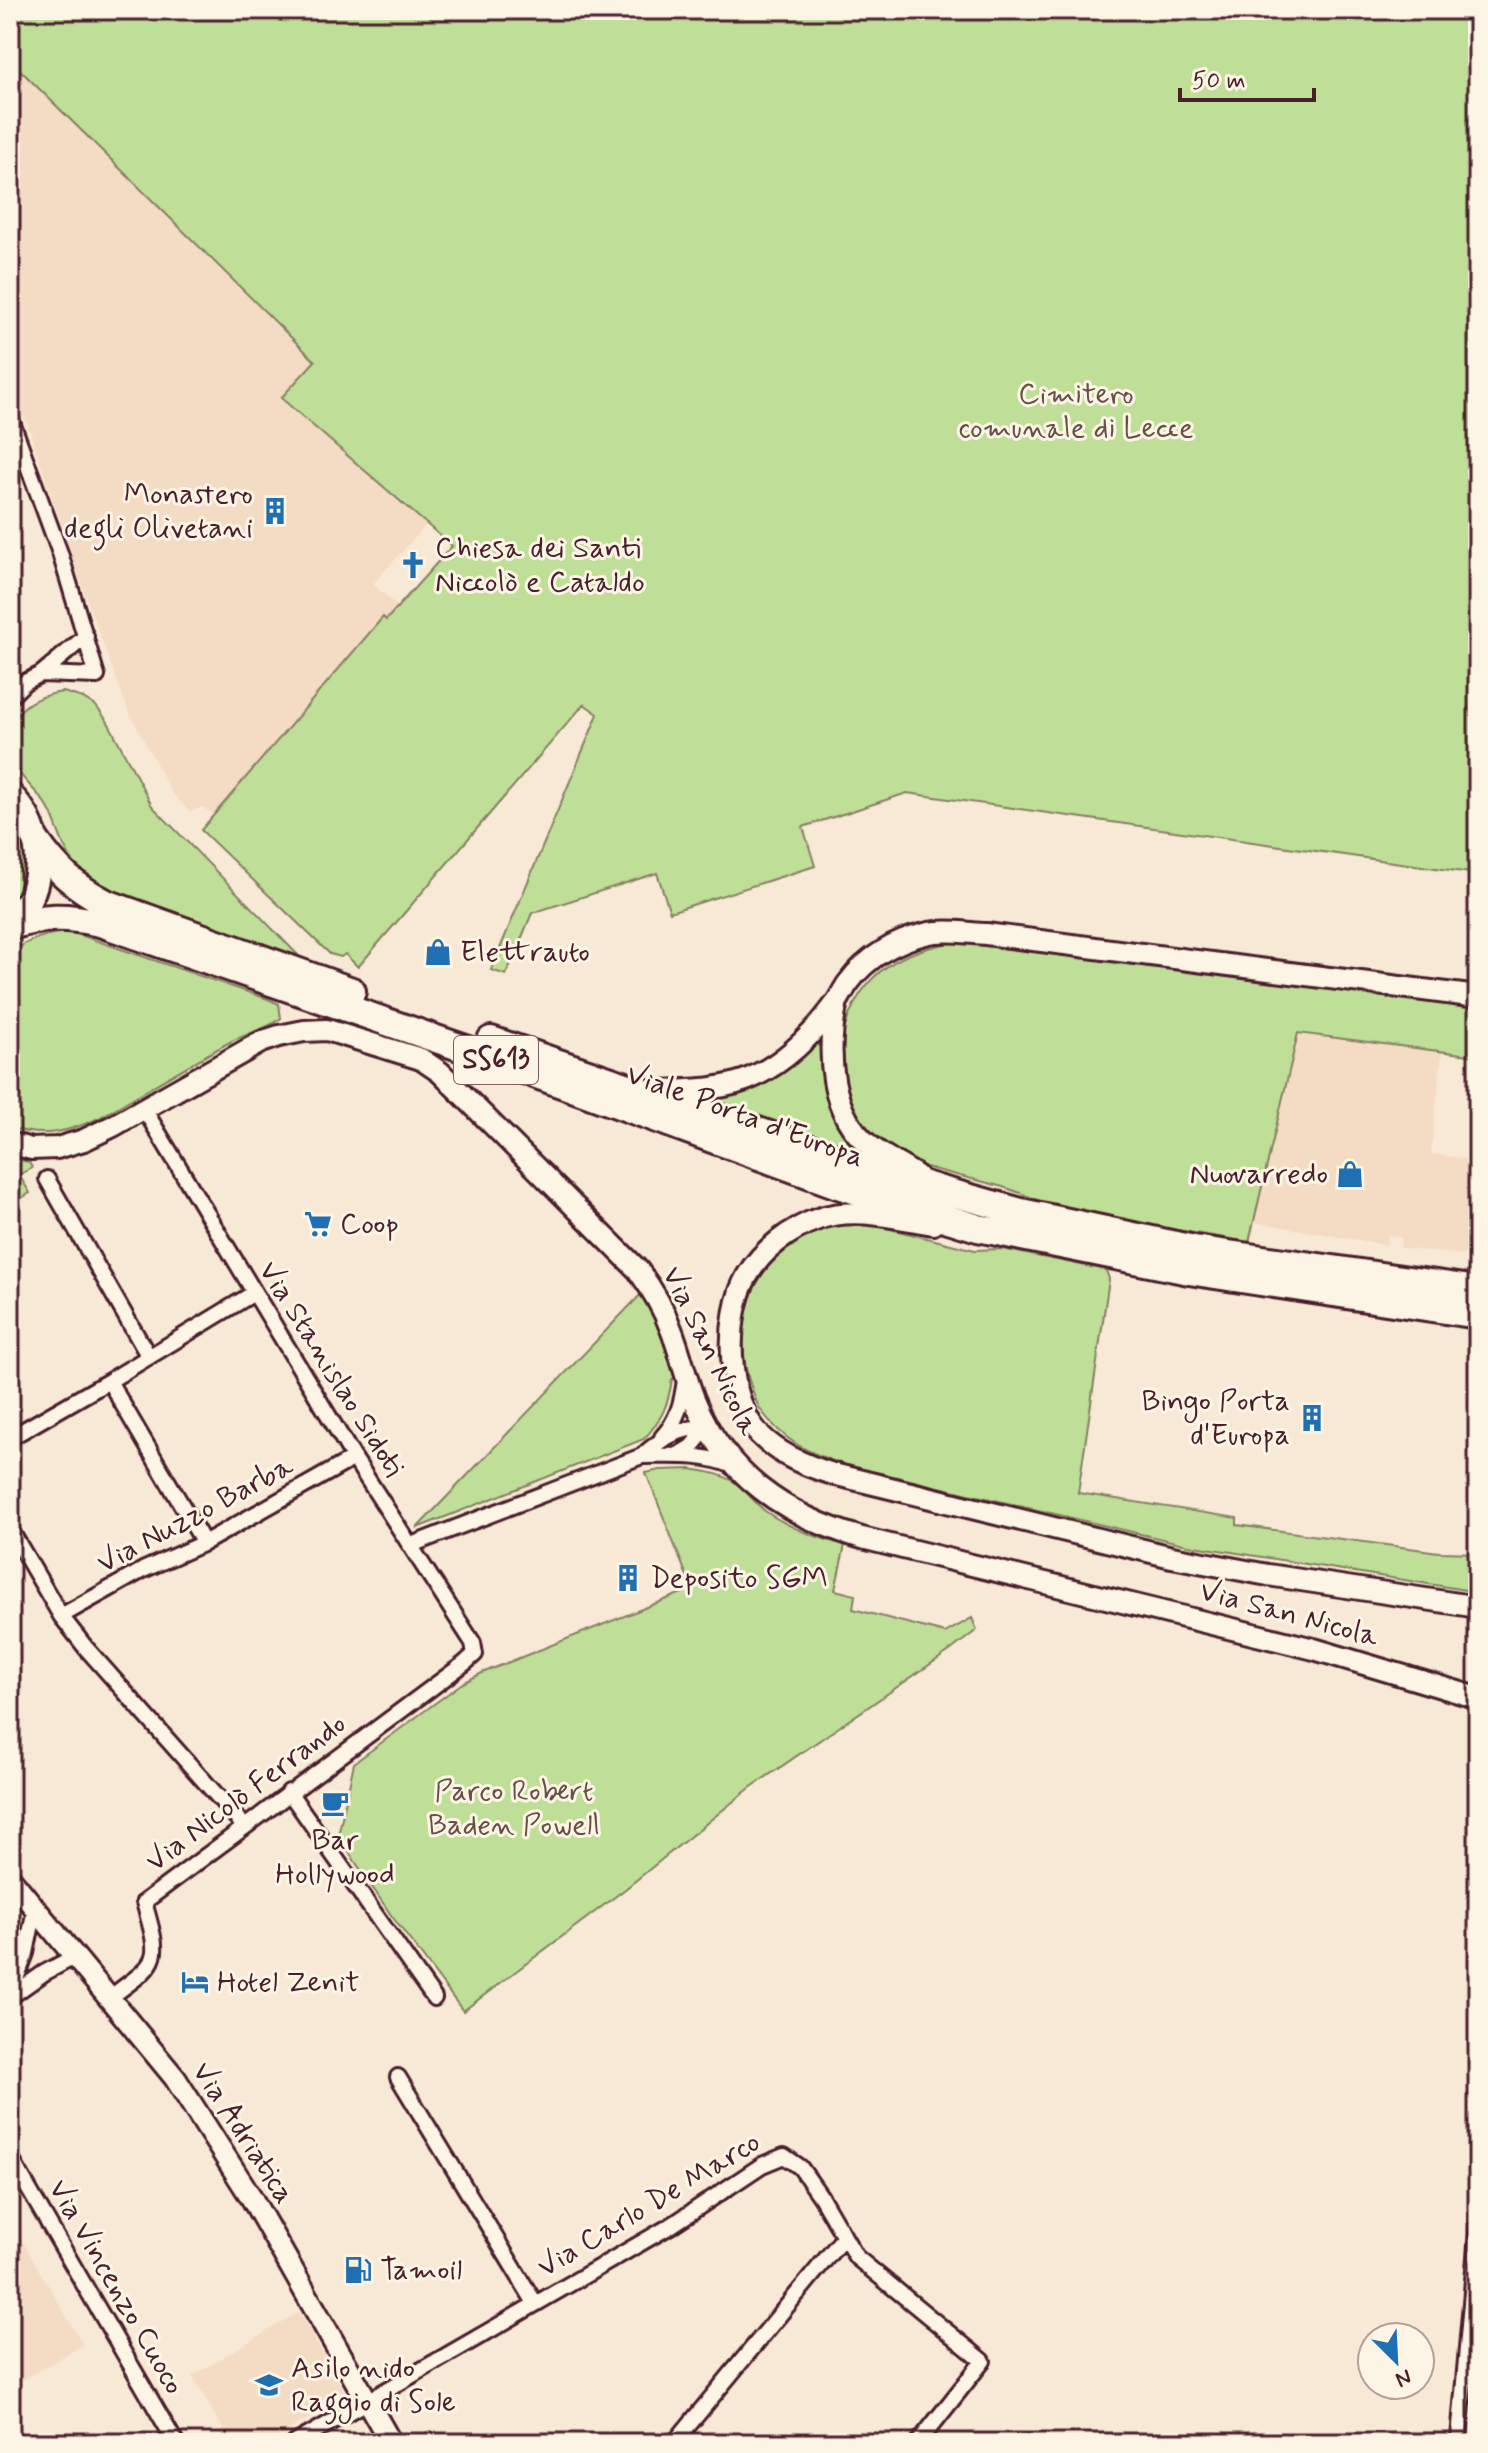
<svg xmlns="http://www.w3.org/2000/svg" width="1488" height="2453" viewBox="0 0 1488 2453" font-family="Mynerve,sans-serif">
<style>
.built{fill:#f4dbc4}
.green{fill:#bfdf98;stroke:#847f62;stroke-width:2}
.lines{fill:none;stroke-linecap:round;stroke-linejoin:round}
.street-casing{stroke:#4a1f2b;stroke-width:20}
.secondary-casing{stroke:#4a1f2b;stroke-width:26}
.primary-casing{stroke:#4a1f2b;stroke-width:30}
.highway-casing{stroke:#4a1f2b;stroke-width:32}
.street{stroke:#fcf5e5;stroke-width:14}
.secondary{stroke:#fcf5e5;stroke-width:20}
.primary{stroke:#fcf5e5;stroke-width:24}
.highway{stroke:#fcf5e5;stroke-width:26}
.labels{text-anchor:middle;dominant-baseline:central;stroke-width:6;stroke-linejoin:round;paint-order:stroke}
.shield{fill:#fcf5e5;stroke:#7f5f63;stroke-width:2}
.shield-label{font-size:28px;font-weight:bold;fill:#4a1f2b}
.park-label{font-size:30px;fill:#674f46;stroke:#fcf5e5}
.poi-label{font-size:30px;fill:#4a1f2b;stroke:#fcf5e5;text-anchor:start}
.street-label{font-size:30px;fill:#4a1f2b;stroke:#fcf5e5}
</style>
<rect width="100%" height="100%" fill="#f8e9d6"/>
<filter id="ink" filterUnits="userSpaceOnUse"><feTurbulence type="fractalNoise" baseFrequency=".0125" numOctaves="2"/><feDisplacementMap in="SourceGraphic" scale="16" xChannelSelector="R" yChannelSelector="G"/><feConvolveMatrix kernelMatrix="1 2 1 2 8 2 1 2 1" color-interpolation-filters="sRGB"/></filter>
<g filter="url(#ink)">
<path class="built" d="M10 60 316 362 281 398 427 524 373 584 398 607 386 621 382 618 213 815 203 807 190 812 171 792 128 710 85 595 28 426 10 389Z
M1298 1033 1442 1052 1431 1154 1478 1160V1257L1400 1248 1401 1238 1388 1235 1386 1245 1254 1222Z
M10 2220 83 2345 10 2387Z
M299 2312 347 2395 268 2443H231L192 2376Z"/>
<path class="green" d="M10 10H1478V874L907 793 803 827 815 866 670 912 657 873 532 913 506 975 491 970 598 714 584 704 358 967 345 954 341 957 330 954 201 830 383 617 386 620 452 546 281 398 315 361 10 60Z
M63 692 83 698 96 706 108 722 152 806 299 956 96 884C65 861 65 846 51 813 42 794 23 782 13 764 9 757 10 748 10 740 10 708 35 696 63 692Z
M10 814C31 844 27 876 10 906Z
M71 932 268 999 279 1004 281 1018C274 1026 243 1035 230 1042 186 1066 142 1093 99 1118 69 1132 41 1139 10 1127V953C30 939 47 933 71 932Z
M955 942 1478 1007V1056L1298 1033 1249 1242C1207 1235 1165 1228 1123 1221 1103 1217 1082 1215 1063 1210 1044 1204 1026 1194 1006 1188 940 1167 869 1170 845 1090 839 1069 838 1046 846 1024 864 970 902 951 955 942Z
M823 1034C825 1083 824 1109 858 1148L855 1151 713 1103V1098C763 1089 790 1071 823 1034Z
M10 1158 29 1162 32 1168 19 1175 30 1193 10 1205Z
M842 1224 874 1225 975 1250 1002 1249 1106 1270 1109 1279 1078 1493 1237 1518V1525L1439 1552 1478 1553V1592L1188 1545 845 1465C808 1453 784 1442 760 1409 757 1404 755 1398 753 1392 734 1344 743 1281 786 1248 803 1235 822 1229 842 1224Z
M644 1291 661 1325 677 1378 672 1379C668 1406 662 1419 644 1439L417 1528Z
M691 1469C705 1472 720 1473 733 1481 745 1489 754 1502 765 1511 789 1528 817 1538 845 1545L835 1590 855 1595 853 1609 945 1633 972 1618 977 1630 951 1650 750 1788 624 1890 463 2011 391 1915 338 1836 354 1763 461 1684 482 1673 692 1589 646 1473 660 1470Z"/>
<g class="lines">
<g class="street-casing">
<path id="street" d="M10 417 60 553 97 676 41 674
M10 697 25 682 41 674 86 636
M47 1179 149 1357
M109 1381 204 1543
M662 1437C678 1420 682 1402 685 1380
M10 1438 109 1381 254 1293
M678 1455 691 1447 708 1427
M642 1456C661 1438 681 1427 708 1427
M10 1529 61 1616 86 1648 244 1826
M411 1545 642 1456C671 1456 705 1453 733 1466
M61 1616 143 1570 204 1543 354 1458
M289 1792 434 1998
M10 1994 26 1953 35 1909
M10 1997 44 1973 74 1957
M108 1999C160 1960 162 1965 144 1902L465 1663 475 1654 473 1643 354 1458 144 1109
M398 2077 535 2303
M10 2157 176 2443
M1459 2438 1478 2224
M295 2443 672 2225 762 2165 784 2156 800 2167 821 2197 856 2257 983 2361 918 2443
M674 2443 843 2238"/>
</g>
<g class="secondary-casing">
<path id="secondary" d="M836 1006C827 1052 829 1114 870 1146 884 1157 902 1166 917 1176
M653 1091C686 1090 725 1091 755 1076 788 1060 815 1032 836 1003 841 996 844 988 849 982 867 957 896 941 925 934 944 929 966 933 986 934L1478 997
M10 1143 31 1149 57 1148 84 1140 113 1126 261 1042 279 1036 304 1031 327 1030 421 1059 440 1072 638 1270C652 1289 663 1307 671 1329 680 1351 685 1376 694 1399 725 1475 785 1516 862 1538L1314 1649 1478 1698
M933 1224C895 1218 854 1206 818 1219 790 1229 762 1250 747 1276 724 1315 726 1400 759 1434 779 1455 806 1466 833 1474L1172 1557 1268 1575 1478 1607
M10 1878 175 2078 251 2197 391 2443"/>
</g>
<g class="primary-casing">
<path id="primary" d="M10 795C39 823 47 870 26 905 21 912 15 918 10 925"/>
</g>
<g class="highway-casing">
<path id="highway" d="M36 841C57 871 74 886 106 903L352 991
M10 926C46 916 63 915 100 923L471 1051 838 1185 978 1228 1189 1271 1478 1315
M491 1040 846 1161 938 1189 1021 1212 1194 1249 1478 1290"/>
</g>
<use href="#street" class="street"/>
<use href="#secondary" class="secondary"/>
<use href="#primary" class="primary"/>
<use href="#highway" class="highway"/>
</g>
</g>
<defs>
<g id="building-bare" transform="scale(2.16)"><path d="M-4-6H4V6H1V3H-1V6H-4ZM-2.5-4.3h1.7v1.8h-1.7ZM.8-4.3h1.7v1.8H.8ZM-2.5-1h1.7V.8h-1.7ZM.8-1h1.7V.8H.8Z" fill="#1f6fb2" stroke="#fcf5e5" stroke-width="2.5" paint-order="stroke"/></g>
<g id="church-bare" transform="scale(2.16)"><path d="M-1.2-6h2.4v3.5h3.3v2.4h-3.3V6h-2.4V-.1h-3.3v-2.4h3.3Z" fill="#1f6fb2" stroke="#fcf5e5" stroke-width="2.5" paint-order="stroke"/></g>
<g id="shop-bare" transform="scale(2.16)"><path d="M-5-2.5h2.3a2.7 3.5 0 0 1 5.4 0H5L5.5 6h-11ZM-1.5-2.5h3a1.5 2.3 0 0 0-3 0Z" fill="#1f6fb2" stroke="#fcf5e5" stroke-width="2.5" paint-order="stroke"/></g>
<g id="supermarket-bare" transform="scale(2.16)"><path d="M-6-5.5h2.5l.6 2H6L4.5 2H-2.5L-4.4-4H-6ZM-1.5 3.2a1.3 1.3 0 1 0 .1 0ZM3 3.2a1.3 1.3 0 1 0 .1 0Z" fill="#1f6fb2" stroke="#fcf5e5" stroke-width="2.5" paint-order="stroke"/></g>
<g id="cafe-bare" transform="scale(2.16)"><path d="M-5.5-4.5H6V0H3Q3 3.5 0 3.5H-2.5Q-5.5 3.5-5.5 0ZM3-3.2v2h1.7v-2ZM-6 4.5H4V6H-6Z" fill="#1f6fb2" stroke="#fcf5e5" stroke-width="2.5" paint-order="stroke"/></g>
<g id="hotel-bare" transform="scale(2.16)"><path d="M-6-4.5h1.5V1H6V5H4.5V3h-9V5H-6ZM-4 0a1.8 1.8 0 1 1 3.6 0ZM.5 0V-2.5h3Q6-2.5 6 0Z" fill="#1f6fb2" stroke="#fcf5e5" stroke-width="2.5" paint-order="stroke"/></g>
<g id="fuel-bare" transform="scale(2.16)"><path d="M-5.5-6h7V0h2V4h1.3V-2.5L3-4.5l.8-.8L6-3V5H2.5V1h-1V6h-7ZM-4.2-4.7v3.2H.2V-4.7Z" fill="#1f6fb2" stroke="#fcf5e5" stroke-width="2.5" paint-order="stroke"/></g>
<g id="school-bare" transform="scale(2.16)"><path d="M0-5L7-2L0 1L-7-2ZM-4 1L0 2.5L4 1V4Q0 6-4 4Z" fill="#1f6fb2" stroke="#fcf5e5" stroke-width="2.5" paint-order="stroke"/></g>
</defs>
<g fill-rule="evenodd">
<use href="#building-bare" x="275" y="511"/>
<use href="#church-bare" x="413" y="565"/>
<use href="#shop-bare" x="438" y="952"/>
<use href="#shop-bare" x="1350" y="1174"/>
<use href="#supermarket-bare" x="318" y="1224"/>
<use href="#building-bare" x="1312" y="1418"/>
<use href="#building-bare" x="628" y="1578"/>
<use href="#cafe-bare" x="335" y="1803"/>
<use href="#hotel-bare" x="195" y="1982"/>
<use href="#fuel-bare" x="358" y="2270"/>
<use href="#school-bare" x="269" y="2385"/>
</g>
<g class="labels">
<rect class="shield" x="454" y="1036" width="84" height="48" rx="6"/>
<g class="shield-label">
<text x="496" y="1060">SS613</text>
</g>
<g class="park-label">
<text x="1076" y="394">Cimitero<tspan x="1076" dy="34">comunale di Lecce</tspan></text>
<text x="514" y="1791">Parco Robert<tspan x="514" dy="34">Baden Powell</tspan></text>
</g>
<g class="poi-label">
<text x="253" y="494" text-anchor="end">Monastero<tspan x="253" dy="34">degli Olivetani</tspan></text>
<text x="435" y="548">Chiesa dei Santi<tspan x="435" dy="34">Niccolò e Cataldo</tspan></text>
<text x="460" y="952">Elettrauto</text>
<text x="1328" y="1174" text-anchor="end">Nuovarredo</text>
<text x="340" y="1224">Coop</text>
<text x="1290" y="1401" text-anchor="end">Bingo Porta<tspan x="1290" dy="34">d'Europa</tspan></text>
<text x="650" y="1578">Deposito SGM</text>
<text x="335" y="1840" text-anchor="middle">Bar<tspan x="335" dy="34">Hollywood</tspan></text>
<text x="217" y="1982">Hotel Zenit</text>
<text x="380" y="2270">Tamoil</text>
<text x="291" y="2368">Asilo nido<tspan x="291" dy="34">Raggio di Sole</tspan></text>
</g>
<g class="street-label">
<text transform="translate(745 1116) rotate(20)">Viale Porta d'Europa</text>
<text transform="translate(710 1351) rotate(64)">Via San Nicola</text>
<text transform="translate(331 1369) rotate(58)">Via Stanislao Sidoti</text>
<text transform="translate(195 1515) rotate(-28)">Via Nuzzo Barba</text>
<text transform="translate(1289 1614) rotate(15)">Via San Nicola</text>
<text transform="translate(246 1793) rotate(-37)">Via Nicolò Ferrando</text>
<text transform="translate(243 2133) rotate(57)">Via Adriatica</text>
<text transform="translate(649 2205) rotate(-31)">Via Carlo De Marco</text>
<text transform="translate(116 2287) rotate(60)">Via Vincenzo Cuoco</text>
</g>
</g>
<rect width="1488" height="2453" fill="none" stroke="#fcf5e5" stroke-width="40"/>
<rect x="20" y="20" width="1448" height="2413" fill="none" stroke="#4a1f2b" stroke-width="3" filter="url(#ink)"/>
<g transform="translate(1396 2361) rotate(156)"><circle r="38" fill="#fcf5e5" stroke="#b59f9b" stroke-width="2"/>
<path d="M0-6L14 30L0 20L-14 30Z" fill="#1f6fb2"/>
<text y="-12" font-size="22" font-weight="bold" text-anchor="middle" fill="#4a1f2b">N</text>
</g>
<path d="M1180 88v12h134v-12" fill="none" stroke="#4a1f2b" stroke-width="4"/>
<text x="1192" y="88" font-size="24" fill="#4a1f2b" stroke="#fcf5e5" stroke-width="6" paint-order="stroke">50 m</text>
</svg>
